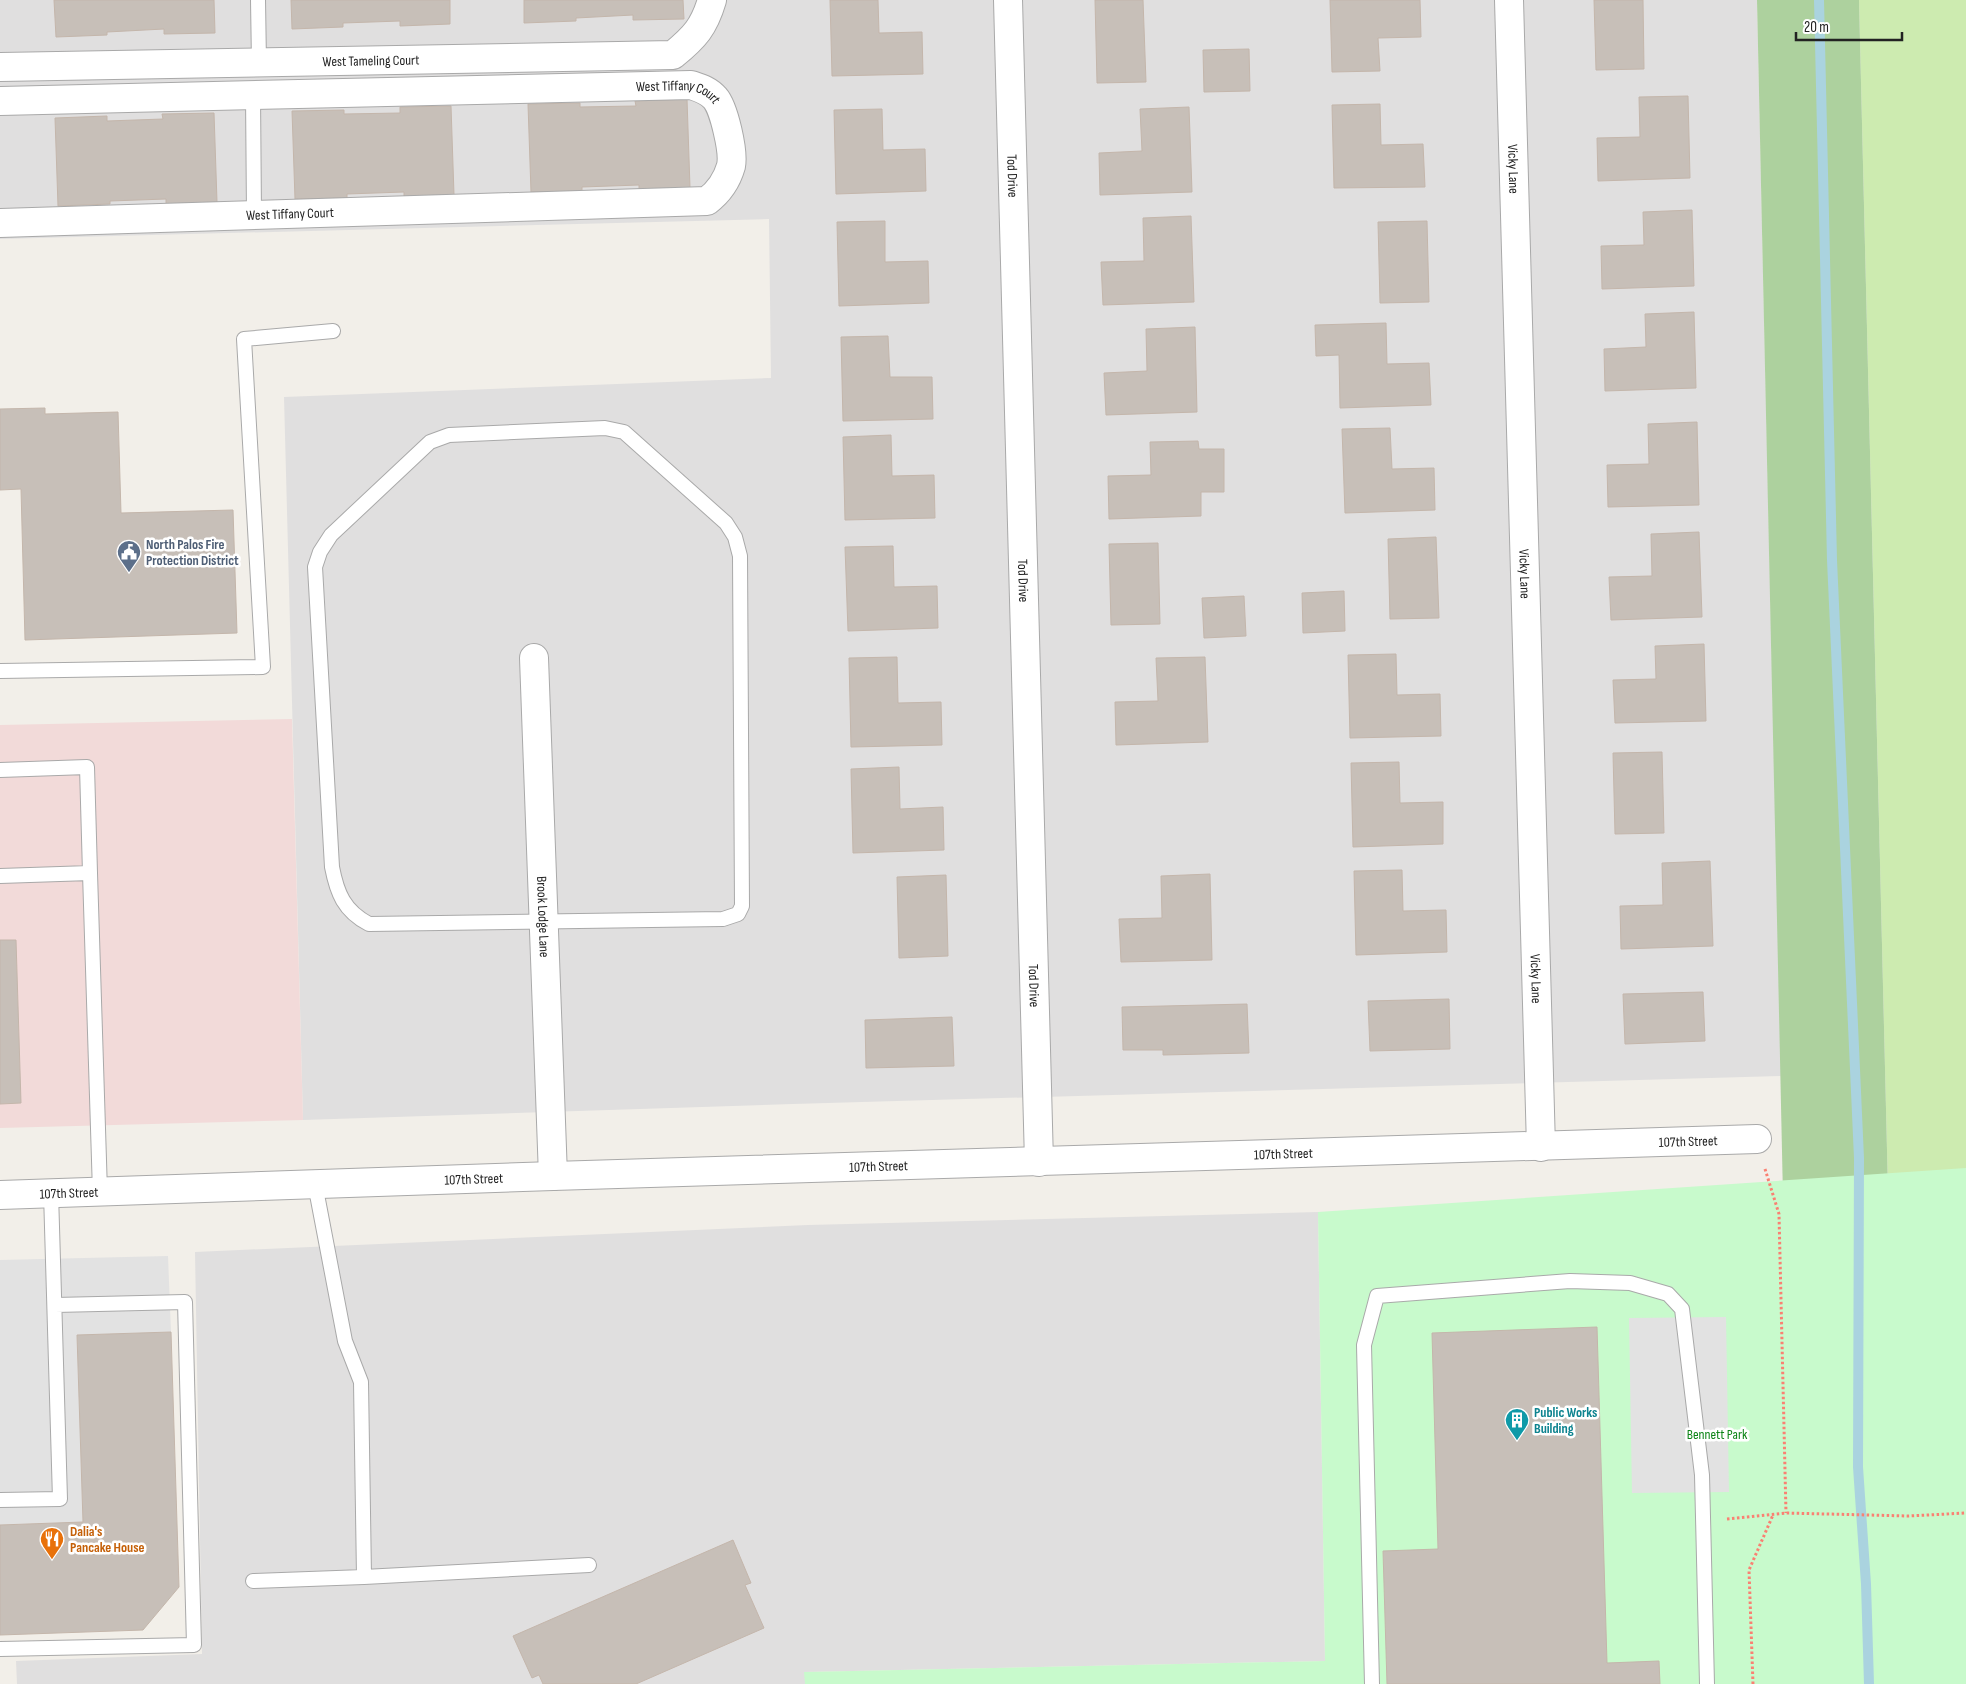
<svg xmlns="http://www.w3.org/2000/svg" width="1966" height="1684" viewBox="0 0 1966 1684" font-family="'Sofia Sans Condensed',sans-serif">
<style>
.residential{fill:#e0dfdf}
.commercial{fill:#f2dad9}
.grass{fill:#cdebb0}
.forest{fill:#add19e}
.park{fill:#c8facc}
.parking{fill:#e2e2e2}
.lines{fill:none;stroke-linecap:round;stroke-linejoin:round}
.stream{stroke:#aad3df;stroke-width:10}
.building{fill:#c7bfb8;stroke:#c4b6ab}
.lane-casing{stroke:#a9a9a9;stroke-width:16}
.street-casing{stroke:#a9a9a9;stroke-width:30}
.path{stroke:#fa8072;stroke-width:3;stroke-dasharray:2.5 2.5;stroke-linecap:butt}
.lane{stroke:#fff;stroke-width:14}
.street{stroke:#fff;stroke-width:28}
.labels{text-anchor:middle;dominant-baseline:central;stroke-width:5;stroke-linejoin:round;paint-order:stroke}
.street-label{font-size:14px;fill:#222;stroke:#fff}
.service-label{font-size:14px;font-weight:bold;fill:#4e5e75;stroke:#fff;text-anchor:start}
.culture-label{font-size:14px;font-weight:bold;fill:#0d838f;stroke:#fff;text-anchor:start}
.park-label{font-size:14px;fill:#0c8416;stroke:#fff}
.food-label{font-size:14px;font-weight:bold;fill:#c56008;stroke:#fff;text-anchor:start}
</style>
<rect width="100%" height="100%" fill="#f2efe9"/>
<path class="residential" d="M0 0H1757L1781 1076 793 1104 303 1120 284 397 771 378 769 219 0 239Z
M1318 1212 1325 1661 805 1672V1684H17L16 1661 202 1654 195 1252 808 1225Z"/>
<path class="commercial" d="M292 719 303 1120 0 1128V725Z"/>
<path class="grass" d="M1859 0H1966V1684H1900Z"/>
<path class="forest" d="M1757 0H1859L1900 1684 1783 1197Z"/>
<path class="park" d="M1966 1168V1684H805L804 1672 1325 1661 1318 1212Z"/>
<path class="parking" d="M168 1256 171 1332 77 1335 83 1522 0 1525V1260Z
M1726 1317 1729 1492 1632 1493 1629 1318Z"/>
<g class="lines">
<path class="stream" d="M1819 0 1832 560 1859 1158 1858 1467 1866 1584 1869 1684"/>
</g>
<path class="building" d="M54 0H214L215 33 164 34V29L107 32V35L56 37Z
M291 0H450V24L400 26V21L343 23V27L292 29Z
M524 0H683L684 19 633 20V15L576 18V21L524 23Z
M830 0H878L879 33 922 32 923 74 832 76Z
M1095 0H1143L1146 82 1097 83Z
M1330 0H1420L1421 37 1378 38 1380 71 1332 72Z
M1594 0H1643L1644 69 1596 70Z
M1249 49 1250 91 1204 92 1203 50Z
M1688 96 1690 178 1598 181 1597 138 1640 137 1639 97Z
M687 99 690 188 639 190V185L582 187V191L531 192 528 104 580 103V107L636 106 635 101Z
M1380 104 1381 145 1423 144 1425 187 1334 188 1332 105Z
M451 106 454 195 404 197V192L347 194V198L295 199 292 111 344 110V114L400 113V107Z
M1189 107 1192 192 1100 195 1099 153 1142 151 1140 109Z
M882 109 883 150 925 149 926 191 836 194 834 110Z
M214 113 217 202 166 204V199L110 201V204L58 206 55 118 107 116V121L163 119 162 114Z
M1692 210 1694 286 1602 289 1601 246 1644 245 1643 212Z
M1191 216 1194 302 1103 305 1101 262 1144 261 1143 218Z
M885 221V262L928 261 929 303 839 306 837 222Z
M1427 221 1429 302 1380 303 1378 222Z
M1694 312 1696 388 1605 391 1604 349 1646 347 1645 314Z
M1386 323 1387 364 1429 363 1431 405 1340 408 1339 355 1316 356 1315 325Z
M1195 327 1197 412 1106 415 1104 373 1147 371 1146 329Z
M888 336 890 377H932L933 419 843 421 841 337Z
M45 408V414L118 412 121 513 233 510 237 633 25 640 21 489 0 490V409Z
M1697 422 1699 505 1608 507 1607 465 1649 464 1648 424Z
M1390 428 1392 469 1434 468 1435 510 1345 513 1342 429Z
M891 435 892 476 934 475 935 518 845 520 843 437Z
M1198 441 1199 449H1224V492H1201V516L1109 519 1108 476 1151 475 1150 442Z
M1699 532 1702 617 1611 620 1609 577 1652 576 1651 534Z
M1436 537 1439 618 1390 619 1388 539Z
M1158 543 1160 624 1111 625 1109 544Z
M893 546 894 587 937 586 938 628 848 631 845 547Z
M1344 591 1345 631 1303 633 1302 593Z
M1244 596 1246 636 1204 638 1202 598Z
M1704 644 1706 721 1615 723 1613 680 1656 679 1655 646Z
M1396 654 1397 695 1440 694 1441 736 1350 738 1348 655Z
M897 657 898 703 941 702 942 745 851 747 849 658Z
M1205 657 1208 742 1116 745 1115 702 1158 701 1156 658Z
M1662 752 1664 833 1615 834 1613 753Z
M1399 762 1400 803 1443 802V844L1353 847 1351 763Z
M899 767 900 809 943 807 944 850 853 853 851 769Z
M1710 861 1713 946 1621 949 1620 906 1663 905 1662 863Z
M1402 870 1403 911 1446 910 1447 952 1356 955 1354 871Z
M1210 874 1212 960 1121 962 1119 919 1162 918 1161 876Z
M946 875 948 956 899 958 897 877Z
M0 940H16L21 1103 0 1104Z
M1703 992 1705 1041 1625 1044 1623 994Z
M1449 999 1450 1049 1370 1051 1368 1001Z
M1247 1004 1249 1053 1163 1055V1050H1123L1122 1007Z
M952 1017 954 1066 866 1068 865 1020Z
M1597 1327 1607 1663 1659 1661 1660 1684H1387L1383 1551 1438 1549 1432 1333Z
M171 1332 179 1587 143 1630 0 1635V1525L83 1522 77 1335Z
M733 1540 751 1583 745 1585 764 1628 636 1684H543L539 1675 532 1678 513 1636Z"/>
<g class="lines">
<g class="lane-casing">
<path id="lane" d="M258 0 259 63
M253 95 254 215
M605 428 624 432 726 523 735 537 740 556 742 906 738 914 723 919 369 924C344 911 337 893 332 867L315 567 320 552 331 535 430 442 449 435Z
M0 671 263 667 244 339 333 331
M0 770 87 767 90 873 0 876
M90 873 100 1192
M315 1184 345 1341 361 1382 364 1577 589 1565
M0 1500 60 1499 51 1193
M253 1581 364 1577
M0 1649 194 1645 185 1302 55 1305
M1372 1684 1364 1345 1377 1296 1570 1281 1630 1283 1668 1294 1682 1309 1702 1475 1707 1684"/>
</g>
<g class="street-casing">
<g id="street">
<path id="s1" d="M1008 0 1039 1162"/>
<path id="s2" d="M1509 0 1541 1147"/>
<path id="s3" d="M0 67 673 55C695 37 704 27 712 0"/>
<path id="s4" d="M0 101 691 85C700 88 708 90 715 98 724 108 734 152 731 166 727 180 719 192 707 201L0 223"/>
<path id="s5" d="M534 658 553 1176"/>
<path id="s6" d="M0 1195 553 1176 1757 1139"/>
</g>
</g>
<path class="path" d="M1765 1169 1779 1214 1786 1513
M1727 1519 1786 1513 1908 1516 1966 1513
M1753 1684 1749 1570 1773 1515"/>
<use href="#lane" class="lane"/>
<use href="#street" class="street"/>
</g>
<defs>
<g id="civic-pin" transform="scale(1.25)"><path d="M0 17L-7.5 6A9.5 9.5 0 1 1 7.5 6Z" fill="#5c6f8a" stroke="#fff"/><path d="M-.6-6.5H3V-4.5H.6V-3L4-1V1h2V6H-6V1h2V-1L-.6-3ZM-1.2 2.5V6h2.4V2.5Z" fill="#fff"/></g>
<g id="building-pin" transform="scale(1.25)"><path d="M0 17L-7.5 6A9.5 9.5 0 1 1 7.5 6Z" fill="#0f9aa8" stroke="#fff"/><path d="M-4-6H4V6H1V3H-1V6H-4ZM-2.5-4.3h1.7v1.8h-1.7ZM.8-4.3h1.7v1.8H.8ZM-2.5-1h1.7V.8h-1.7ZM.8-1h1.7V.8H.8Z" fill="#fff"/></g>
<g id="restaurant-pin" transform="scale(1.25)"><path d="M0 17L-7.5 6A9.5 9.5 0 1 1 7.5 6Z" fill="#e8710a" stroke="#fff"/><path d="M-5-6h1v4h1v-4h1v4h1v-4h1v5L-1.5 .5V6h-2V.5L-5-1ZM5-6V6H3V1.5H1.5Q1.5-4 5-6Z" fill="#fff"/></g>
</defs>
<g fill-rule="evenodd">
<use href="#civic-pin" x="129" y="552"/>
<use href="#building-pin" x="1517" y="1420"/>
<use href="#restaurant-pin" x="52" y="1539"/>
</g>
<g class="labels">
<g class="street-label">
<text stroke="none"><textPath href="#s3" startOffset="371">West Tameling Court</textPath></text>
<text stroke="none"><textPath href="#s4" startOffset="680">West Tiffany Court</textPath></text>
<text stroke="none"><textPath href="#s2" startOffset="169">Vicky Lane</textPath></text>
<text stroke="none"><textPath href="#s1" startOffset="176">Tod Drive</textPath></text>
<text transform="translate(290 214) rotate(-2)">West Tiffany Court</text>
<text stroke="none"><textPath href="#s2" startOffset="574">Vicky Lane</textPath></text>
<text stroke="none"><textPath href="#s1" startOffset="581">Tod Drive</textPath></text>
<text stroke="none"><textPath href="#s5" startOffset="259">Brook Lodge Lane</textPath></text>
<text stroke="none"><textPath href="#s2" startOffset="979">Vicky Lane</textPath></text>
<text stroke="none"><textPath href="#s1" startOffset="986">Tod Drive</textPath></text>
<text stroke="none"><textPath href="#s6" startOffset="1689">107th Street</textPath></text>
<text stroke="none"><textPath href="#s6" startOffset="1284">107th Street</textPath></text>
<text stroke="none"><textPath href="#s6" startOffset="879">107th Street</textPath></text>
<text stroke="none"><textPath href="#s6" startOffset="474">107th Street</textPath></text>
<text stroke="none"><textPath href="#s6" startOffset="69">107th Street</textPath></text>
</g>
<g class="service-label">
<text x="146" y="544">North Palos Fire<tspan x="146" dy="16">Protection District</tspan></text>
</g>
<g class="culture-label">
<text x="1534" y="1412">Public Works<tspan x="1534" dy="16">Building</tspan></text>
</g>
<g class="park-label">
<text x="1717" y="1434">Bennett Park</text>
</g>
<g class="food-label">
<text x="70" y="1531">Dalia's<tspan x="70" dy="16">Pancake House</tspan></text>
</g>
</g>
<path d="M1796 32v8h106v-8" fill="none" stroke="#222222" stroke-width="2.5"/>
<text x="1804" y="32" font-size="15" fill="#222222" stroke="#ffffff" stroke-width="4" paint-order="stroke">20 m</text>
</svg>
